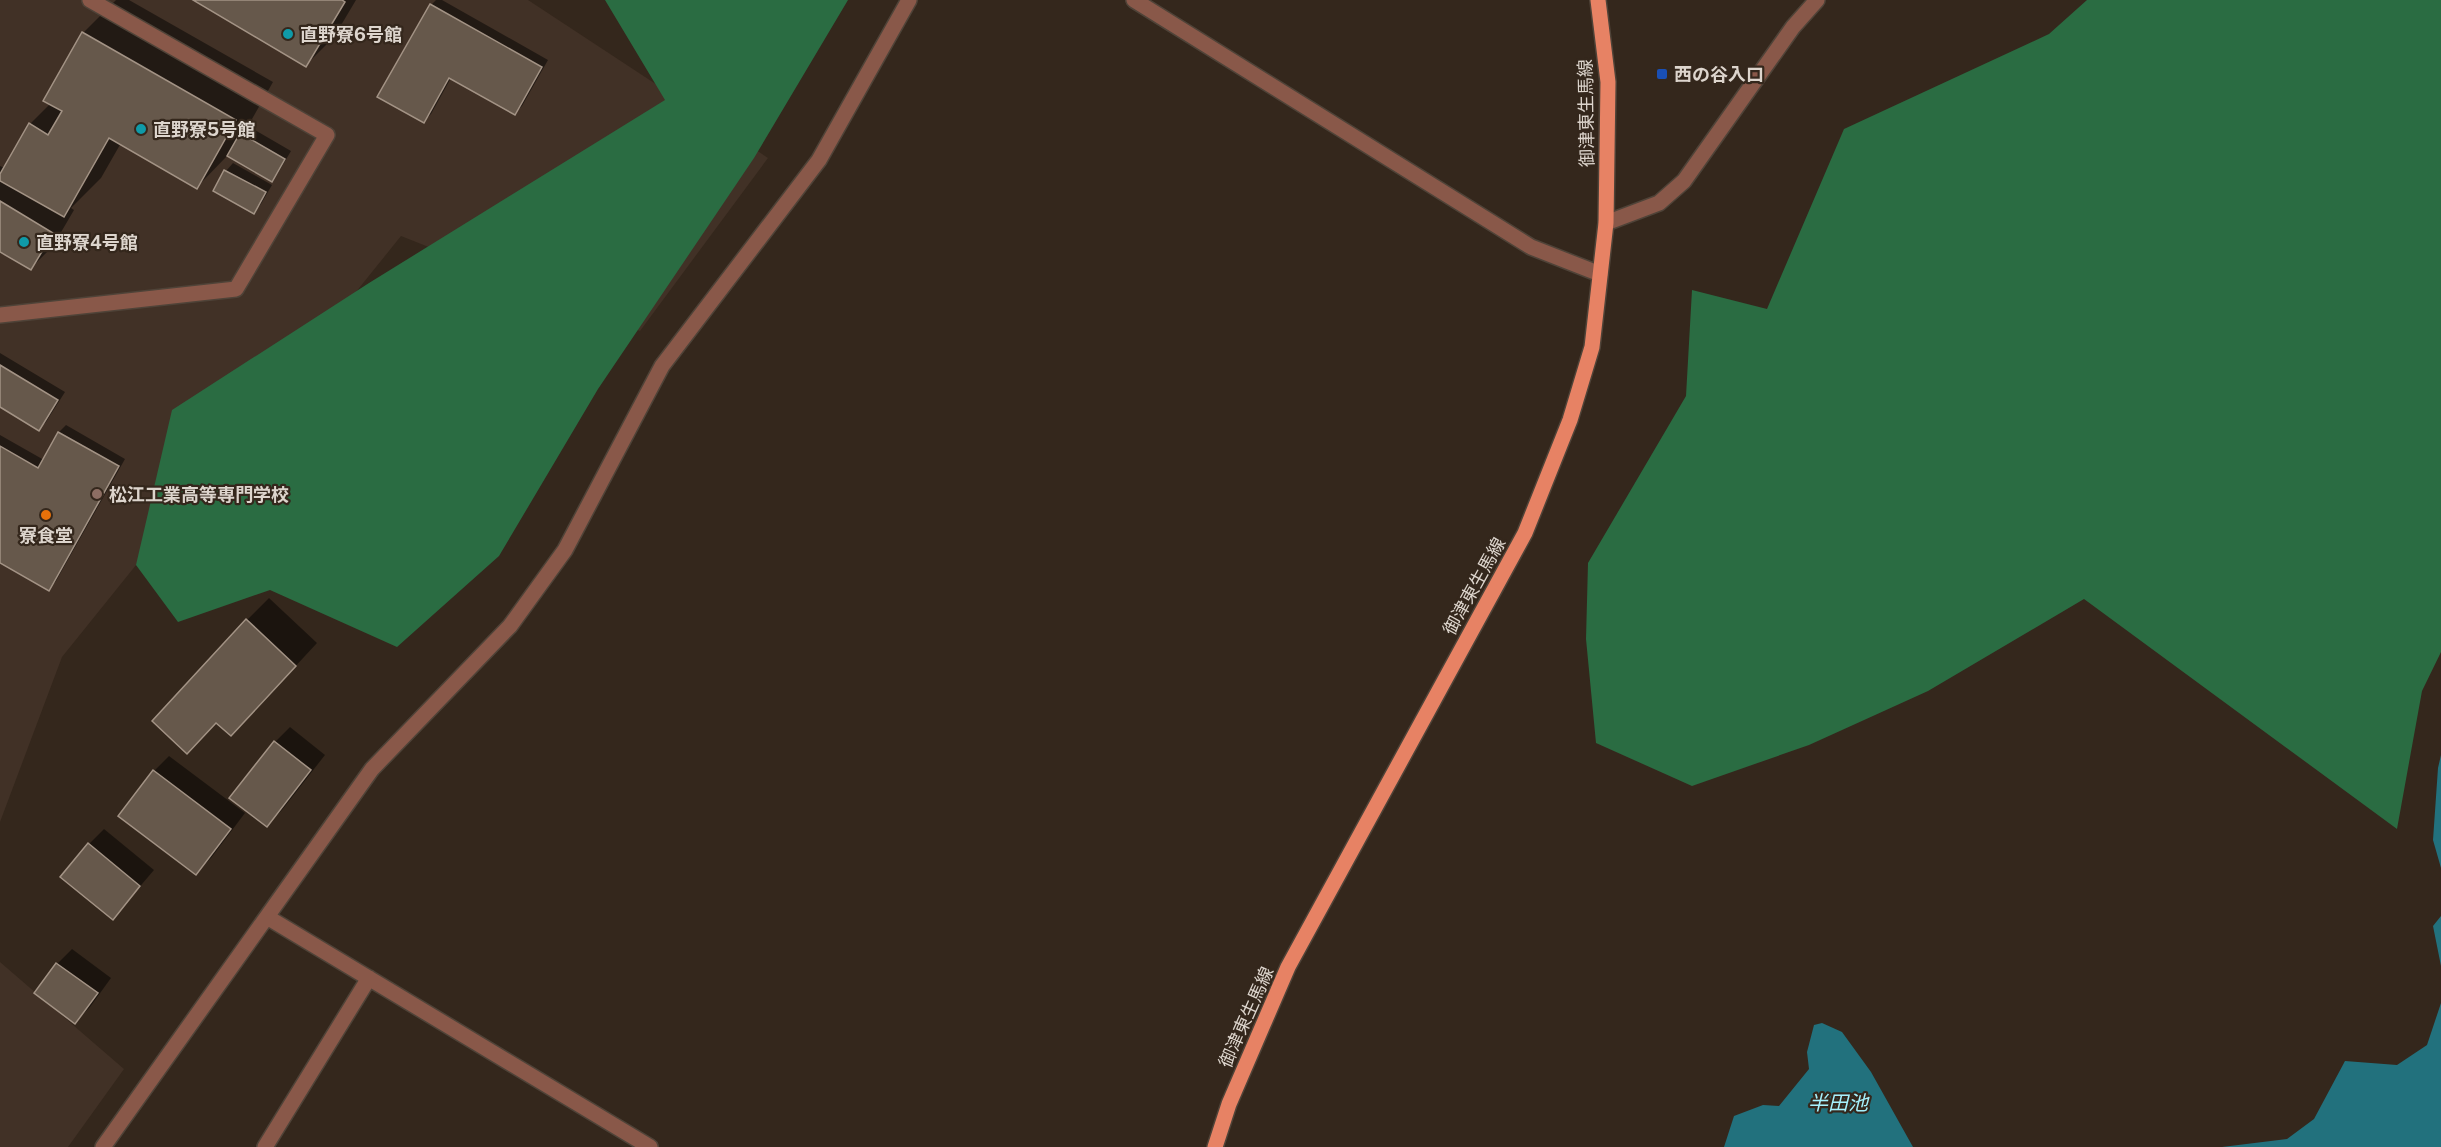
<svg xmlns="http://www.w3.org/2000/svg" width="2441" height="1147" viewBox="0 0 2441 1147" font-family="'Public Sans','Noto Sans JP',sans-serif">
<style>
.education{fill:#413126}
.forest{fill:#2a6c42}
.water{fill:#22717d}
.shadow{fill:#0007}
.building{fill:#66584b;stroke:#a39385;stroke-width:1.5}
.lines{fill:none;stroke-linecap:round;stroke-linejoin:round}
.minor-casing{stroke:#4f4338;stroke-width:18}
.major-casing{stroke:#4f4338;stroke-width:18}
.minor{stroke:#895849;stroke-width:15}
.major{stroke:#e78264;stroke-width:15}
.culture-dot{fill:#0f9aa8;stroke:#34271c;stroke-width:2}
.transit-dot{fill:#1a4fb4;stroke:#34271c;stroke-width:2}
.education-dot{fill:#8d6e63;stroke:#34271c;stroke-width:2}
.food-dot{fill:#e8710a;stroke:#34271c;stroke-width:2}
.labels{text-anchor:middle;dominant-baseline:central;stroke-width:4.5;stroke-linejoin:round;paint-order:stroke}
.poi-label{font-size:18px;font-weight:bold;fill:#ddd5cd;stroke:#34271c;text-anchor:start}
.street-label{font-size:18px;fill:#ddd5cd;stroke:#34271c}
.water-label{font-size:20px;font-style:italic;fill:#a6f1fd;stroke:#34271c}
</style>
<rect width="100%" height="100%" fill="#34271c"/>
<path class="education" d="M0 0H528L768 158 640 331 401 236 62 657 0 822Z
M0 962 124 1069 68 1147H0Z"/>
<path class="forest" d="M605 0H848L754 158 598 389 499 556 397 647 270 590 178 622 136 565 172 410 369 283 665 100Z
M2087 0H2441V652L2422 691 2397 829 2084 599 1928 691 1809 745 1692 786 1596 743 1586 639 1588 563 1686 396 1692 290 1767 309 1844 129 2049 34Z"/>
<path class="water" d="M2441 755V868L2433 840 2438 768Z
M2441 916V966L2433 926Z
M2441 1003V1147H2222L2287 1139 2314 1119 2345 1061 2397 1065 2427 1045Z
M1822 1023 1842 1032 1871 1072 1913 1147H1724L1734 1116 1763 1105 1779 1106 1809 1069 1807 1052 1814 1025Z"/>
<path class="shadow" d="M116 0H129L273 82 248 126 291 151 278 173 271 180 228 155 197 187 121 143 101 178 71 208 74 210 53 246 31 268 0 250V166L5 168 30 124 51 103 83 33Z
M196 0H356L334 37 306 65Z
M436 0H442L548 60 522 106 515 113 451 78 431 114 424 121 431 5Z
M233 163 272 185 261 204 254 212 215 191 226 171Z
M0 353 65 392 46 422 39 429 0 405Z
M66 425 125 459 56 581 49 589 0 561V435L44 460 59 432Z
M269 598 317 643 253 712 247 620Z
M290 727 325 755 282 810 267 825 275 742Z
M169 756 245 813 211 858 196 873 120 815 154 771Z
M104 829 154 870 113 918 89 844Z
M72 949 111 978 90 1007 75 1022 57 964Z"/>
<path class="building" d="M193 0H342L345 2 306 67Z
M430 4 542 67 515 115 449 78 424 123 377 97Z
M82 32 236 120 197 189 109 138 64 217 0 181V174L29 123 48 135 62 111 43 101Z
M240 133 285 159 272 182 227 156Z
M224 170 266 192 254 214 213 191Z
M0 201 53 233 31 270 0 252Z
M0 365 58 400 39 431 0 407Z
M58 432 119 466 49 591 0 563V446L38 468Z
M246 619 296 666 231 736 216 723 187 754 152 721Z
M274 741 311 770 267 827 229 798Z
M153 770 231 829 196 875 118 816Z
M88 843 140 886 113 920 60 877Z
M56 963 98 993 75 1024 34 993Z"/>
<g class="lines">
<g class="minor-casing">
<path id="minor" d="M1134 0 1531 247 1600 274
M1606 223 1659 203 1684 181 1793 27 1817 0
M0 315 236 289 327 135 90 0
M267 917 650 1147
M103 1147 372 769 510 626 565 550 662 366 819 160 909 0
M265 1147 369 978"/>
</g>
<g class="major-casing">
<path id="major" d="M1215 1147 1229 1104 1288 967 1525 533 1570 420 1592 347 1606 223 1608 82 1598 0"/>
</g>
<use href="#minor" class="minor"/>
<use href="#major" class="major"/>
</g>
<g class="culture-dot">
<circle cx="288" cy="34" r="6"/>
<circle cx="141" cy="129" r="6"/>
<circle cx="24" cy="242" r="6"/>
</g>
<rect class="transit-dot" x="1656" y="68" width="12" height="12" rx="3"/>
<circle class="education-dot" cx="97" cy="494" r="6"/>
<circle class="food-dot" cx="46" cy="515" r="6"/>
<g class="labels">
<g class="poi-label">
<text x="300" y="34">直野寮6号館</text>
<text x="1674" y="74">西の谷入口</text>
<text x="153" y="129">直野寮5号館</text>
<text x="36" y="242">直野寮4号館</text>
<text x="109" y="494">松江工業高等専門学校</text>
<text x="46" y="535" text-anchor="middle">寮食堂</text>
</g>
<g class="street-label">
<text transform="translate(1586 113) rotate(-91)">御津東生馬線</text>
<text transform="translate(1474 586) rotate(-61)">御津東生馬線</text>
<text transform="translate(1246 1017) rotate(-66)">御津東生馬線</text>
</g>
<g class="water-label">
<text x="1838" y="1103">半田池</text>
</g>
</g>
</svg>
